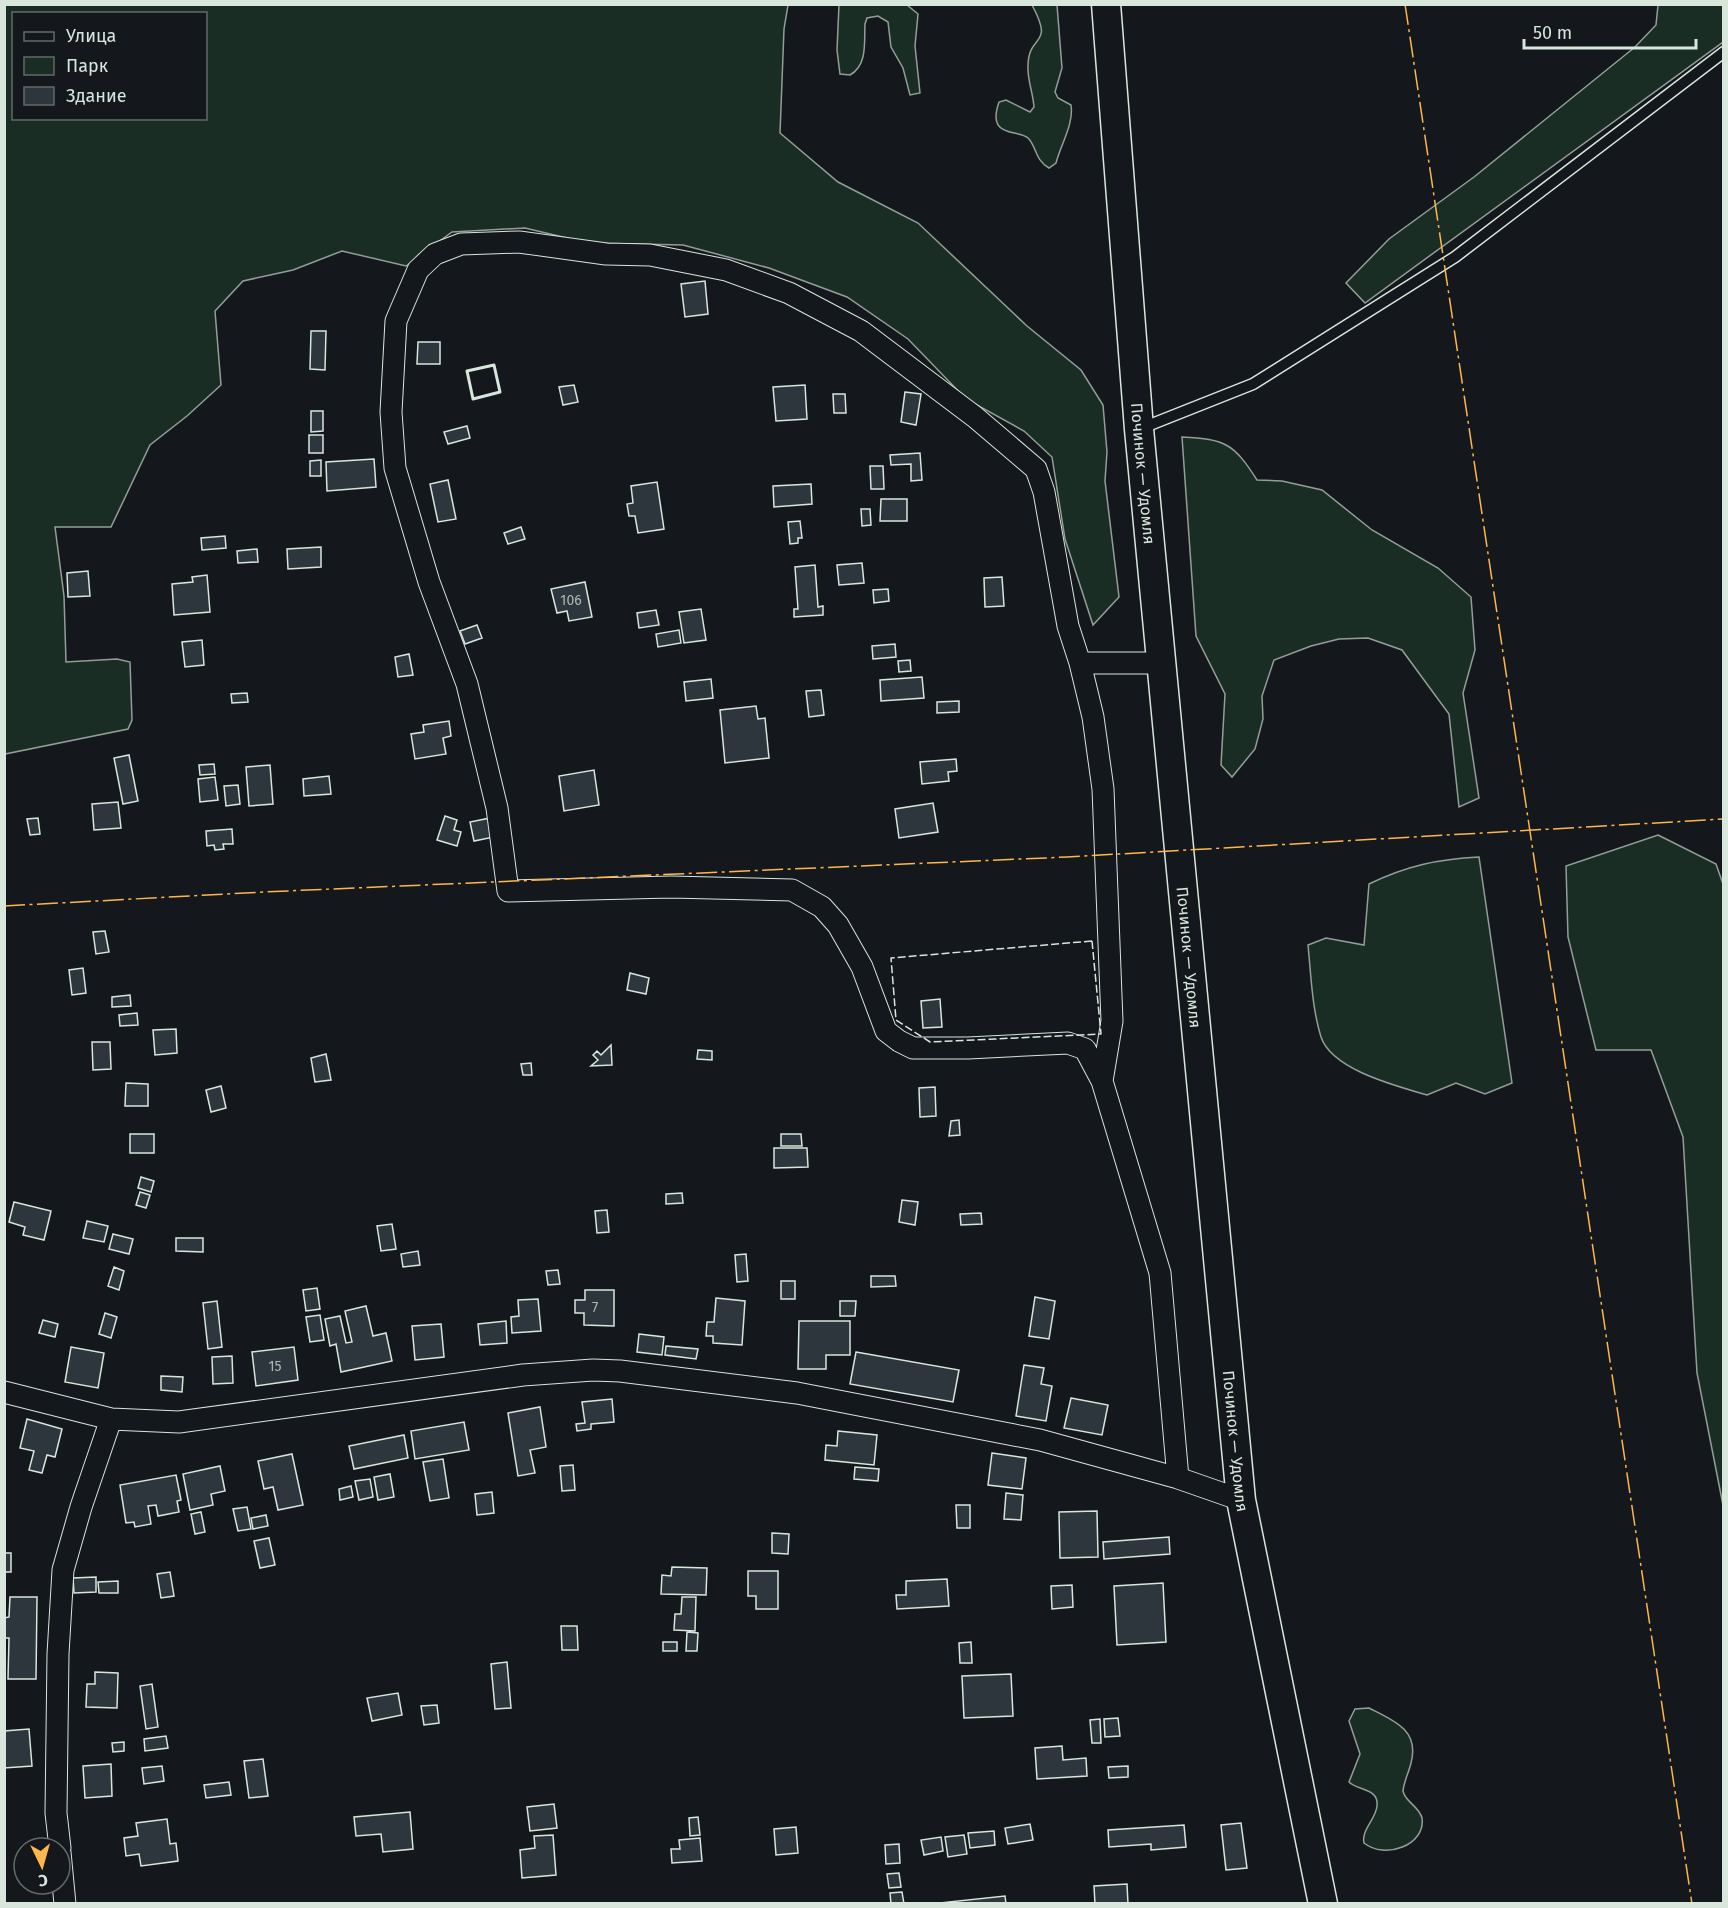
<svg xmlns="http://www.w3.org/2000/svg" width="1728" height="1908" viewBox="0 0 1728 1908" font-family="'Fira Sans',sans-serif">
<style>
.green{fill:#1a2d24;stroke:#939e99;stroke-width:1.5;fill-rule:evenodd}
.building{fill:#2c363c;stroke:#d8e6dc;stroke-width:1.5}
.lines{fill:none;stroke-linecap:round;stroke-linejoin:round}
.lane-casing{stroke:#d8e6dc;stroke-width:13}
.street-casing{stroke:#d8e6dc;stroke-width:23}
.secondary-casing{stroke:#d8e6dc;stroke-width:31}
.lane{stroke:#14181c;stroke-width:10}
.street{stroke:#14181c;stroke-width:21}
.secondary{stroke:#14181c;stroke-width:28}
.fence{stroke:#d8e6dc;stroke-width:1.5;stroke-dasharray:8 3;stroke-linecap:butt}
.wall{stroke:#d8e6dc;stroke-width:3}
.power{stroke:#ffb74d;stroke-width:1.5;stroke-dasharray:21 4.5 3 4.5;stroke-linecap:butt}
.labels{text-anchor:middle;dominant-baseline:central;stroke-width:4.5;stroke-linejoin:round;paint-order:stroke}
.number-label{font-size:14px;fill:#adbab4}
.street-label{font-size:16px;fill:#d8e6dc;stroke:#14181c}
</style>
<rect width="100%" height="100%" fill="#14181c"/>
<path class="green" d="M5 5H788L784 29 780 133 838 182 918 223 1027 326 1081 370 1103 405 1107 452 1105 481 1119 597 1093 625 1065 539 1052 457 1024 431 966 399 908 339 847 297 769 268 683 245 588 243 525 228 452 232 406 266 342 251 293 270 243 281 215 311 221 385 187 416 150 445 111 527H55L64 596 66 662 117 659 130 662 132 720 128 729 5 754ZM14 14H206V118H14Z
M839 5H907L918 14 915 46 920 93 910 95 903 68 891 47 888 22 878 16 867 18 865 24C864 41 868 65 850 75L840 74 837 50Z
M1032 5H1057L1062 68 1055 92 1058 98 1071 105C1074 124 1061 144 1056 163L1049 168C1034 159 1037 147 1028 138 1019 129 986 139 999 102L1006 100 1030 112 1034 107C1033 92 1027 80 1028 65 1029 32 1055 48 1032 5Z
M1658 5H1723V42L1365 303 1346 283 1389 239 1474 177 1635 47 1656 25Z
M1182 437C1226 439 1234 444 1257 480L1282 481 1322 490 1372 530 1438 568 1471 597 1475 650 1463 693 1479 798 1459 807 1449 714 1402 650 1368 638 1339 639 1311 646 1274 660 1262 696 1263 719 1255 749 1232 777 1221 765 1225 694 1196 636Z
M1658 835 1716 864 1723 884V1505L1697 1373 1683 1137 1651 1050H1596L1568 937 1566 866Z
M1479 857 1512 1083 1485 1094 1456 1083 1427 1095C1397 1086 1332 1070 1321 1037 1312 1008 1311 975 1308 945L1326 938 1364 945 1369 884C1406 866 1438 859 1479 857Z
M1369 1708C1393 1720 1420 1730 1411 1763 1409 1772 1404 1781 1403 1791 1405 1802 1419 1806 1422 1818 1426 1845 1385 1860 1364 1843 1361 1830 1376 1819 1377 1806 1379 1788 1358 1791 1349 1782L1360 1754 1349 1721 1355 1709Z"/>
<path class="building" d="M705 281 708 314 685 317 681 284Z
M311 331H326L325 370 310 369Z
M418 342H440V364H417Z
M574 385 578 402 563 405 559 387Z
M805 385 807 419 776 421 773 387Z
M905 392 921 394 916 425 901 422Z
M833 394H845L846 413H834Z
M311 411H323V431L311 432Z
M467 426 470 438 448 444 444 432Z
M309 435H323V453H309Z
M920 453 922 480 911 481V464L891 465 890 455Z
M374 459 376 487 327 491 326 462Z
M321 460V476H310V461Z
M870 466H883L884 489H871Z
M448 480 456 519 438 522 430 484Z
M657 482 664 529 638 533 635 516H629L627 504 633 503 631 486Z
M811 484 812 504 774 507 773 486Z
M881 499H907V521H880Z
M861 509H870L871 525 862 526Z
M800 521 802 538H798V543L790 544 788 522Z
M521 527 525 539 508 544 504 533Z
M225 536 226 548 202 550 201 538Z
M321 547V567L288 569 287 549Z
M257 549 258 562 238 563 237 551Z
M862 563 864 583 839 585 837 565Z
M815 565 818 607 823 606V615L794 617V609H798L795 567Z
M88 571 90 596 68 597 67 573Z
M207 575 210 612 174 615 172 584 193 582 192 577Z
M1002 577 1004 606 985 607 984 578Z
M585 582 592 617 569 621 567 611 557 613 551 589Z
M888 589 889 601 874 603 873 590Z
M701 609 706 640 684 643 679 612Z
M656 610 659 625 639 628 637 613Z
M477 625 482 638 465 644 460 631Z
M679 630 681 643 658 647 656 634Z
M202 640 204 665 185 667 182 642Z
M895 644 896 657 873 659 872 646Z
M409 654 413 675 398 677 395 657Z
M910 660 911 671 899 672 898 661Z
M922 677 924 698 881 701 880 680Z
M711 679 713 698 686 701 684 682Z
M821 690 824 715 809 717 806 691Z
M247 693 248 702 232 703 231 694Z
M959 701V712L937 713V702Z
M756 706 758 719 765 718 769 758 725 763 720 710Z
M449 721 451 736 443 738 446 754 415 759 411 734 424 732 423 725Z
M129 755 138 801 123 804 114 758Z
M956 759 957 771 948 772 949 781 922 784 920 762Z
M214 764 215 774 200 775 199 765Z
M270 765 273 804 249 806 246 767Z
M594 770 599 805 564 811 559 776Z
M329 776 331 794 304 796 303 779Z
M215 777 218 800 200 802 198 779Z
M238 785 240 804 226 806 224 786Z
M118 802 121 828 94 830 92 804Z
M933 803 938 832 899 838 895 809Z
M445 816 457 820 454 830 461 832 457 846 437 840Z
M38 818 40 834 30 835 27 819Z
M490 818 494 837 474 841 470 822Z
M232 829 233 844H223L224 849 215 850 214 845 207 846 206 831Z
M105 931 109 952 96 954 93 932Z
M83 968 86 993 72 995 69 970Z
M630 973 649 978 646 994 627 990Z
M130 995 131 1006 112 1007V997Z
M940 999 942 1027 923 1028 921 1001Z
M137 1013 138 1025 120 1026 119 1015Z
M176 1029 177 1053 155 1055 153 1030Z
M92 1042H110L111 1069 93 1070Z
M611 1045 612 1065 591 1066 598 1060 593 1055 597 1051 601 1055Z
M698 1050 712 1051V1060L697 1059Z
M326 1054 331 1080 315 1082 311 1058Z
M531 1063 532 1075H523L521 1064Z
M126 1083 148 1084V1106H125Z
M221 1086 226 1108 211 1112 206 1090Z
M935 1087 936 1116 920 1117 919 1088Z
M959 1120 960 1135 949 1136 951 1121Z
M130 1134H154V1153H130Z
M781 1134H801L802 1146H781Z
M774 1148H807L808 1167 774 1168Z
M141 1177 154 1181 151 1192 138 1188Z
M140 1192 150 1195 146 1208 136 1205Z
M682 1193 683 1203 666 1204V1194Z
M902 1200 918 1202 915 1225 899 1222Z
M14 1202 51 1211 44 1240 23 1235 25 1227 9 1222Z
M607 1210 609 1232 597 1233 595 1211Z
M981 1213 982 1224 961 1225 960 1214Z
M87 1221 108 1226 104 1242 83 1238Z
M392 1224 396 1249 381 1251 377 1226Z
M113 1234 133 1239 129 1254 109 1249Z
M176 1238H203V1252L176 1251Z
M418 1251 420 1265 403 1267 401 1254Z
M746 1254 748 1281 737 1282 735 1255Z
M114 1267 124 1271 119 1290 108 1286Z
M558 1270 560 1284 548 1285 546 1271Z
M871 1276H895L896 1286 871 1287Z
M781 1281H795V1299H781Z
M317 1288 320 1309 306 1311 303 1290Z
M585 1290H614V1326L584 1325V1313H575V1300H585Z
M1035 1297 1055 1301 1049 1339 1029 1336Z
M716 1298 745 1301 742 1345 713 1343V1336H706L707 1322H714Z
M538 1299 541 1331 512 1333 511 1317 519 1316 518 1300Z
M217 1301 222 1347 208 1349 203 1303Z
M840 1301H856L855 1316H840Z
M366 1306 373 1336 386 1333 392 1361 341 1372 336 1344 330 1346 325 1319 340 1316 346 1343 352 1342 345 1311Z
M105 1313 117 1317 111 1338 99 1334Z
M320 1315 324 1340 310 1342 306 1317Z
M43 1320 58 1324 55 1337 39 1333Z
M506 1321 507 1343 480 1345 478 1324Z
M799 1321H850V1355H826V1369H798Z
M441 1324 444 1357 415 1360 412 1326Z
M639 1334 664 1337 662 1355 637 1352Z
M666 1346 698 1349 696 1359 665 1355Z
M71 1347 104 1353 98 1388 65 1382Z
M294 1347 298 1380 256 1386 252 1352Z
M856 1352 959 1370 953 1402 850 1384Z
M232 1356 233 1383 213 1384 212 1357Z
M1024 1365 1044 1368 1041 1384 1052 1386 1046 1421 1016 1416Z
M161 1376 183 1377 182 1392 161 1390Z
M1071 1398 1108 1405 1102 1435 1064 1428Z
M612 1399 614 1422 591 1424V1429L577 1431 576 1424 585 1423 582 1402Z
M540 1407 546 1447 530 1450 535 1473 518 1476 508 1413Z
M27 1419 62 1429 55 1457 47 1455 42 1473 29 1470 34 1451 20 1448Z
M464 1422 469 1450 415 1459 411 1431Z
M838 1431 877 1435 874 1465 825 1460 826 1445 837 1446Z
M404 1435 408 1458 354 1469 349 1446Z
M992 1453 1026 1458 1022 1489 988 1485Z
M292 1454 303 1505 278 1510 273 1487 264 1489 258 1461Z
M443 1459 449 1498 430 1501 423 1462Z
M573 1465 575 1490 562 1491 560 1466Z
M220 1466 225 1491 211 1494 213 1505 190 1510 183 1474Z
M855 1467 879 1469 878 1481 854 1479Z
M390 1474 394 1497 378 1500 374 1477Z
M176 1475 181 1500 177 1501 179 1512 158 1516 156 1505 148 1506 151 1524 135 1527 134 1522 126 1523 120 1485Z
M370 1479 373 1497 359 1500 355 1481Z
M351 1486 353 1497 340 1500 339 1489Z
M492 1492 494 1513 477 1515 475 1494Z
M1006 1493 1023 1495 1021 1520 1004 1519Z
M956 1505H970V1528H957Z
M247 1507 251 1529 238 1531 233 1509Z
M1097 1511 1098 1557 1060 1558 1059 1512Z
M201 1512 205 1532 195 1534 191 1514Z
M266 1515 268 1526 253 1529 251 1518Z
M772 1533 789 1534 788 1554 772 1553Z
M1169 1537 1170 1554 1104 1559 1103 1542Z
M269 1538 275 1565 260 1568 254 1541Z
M4 1553H11V1572H4Z
M672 1567 707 1568 706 1595 661 1594 662 1575 671 1576Z
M748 1571H778V1609H756V1596H748Z
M170 1572 174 1596 161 1598 157 1574Z
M96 1577V1592L74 1593 73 1578Z
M947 1579 949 1606 897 1609 896 1595H906V1581Z
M118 1581V1593H99L98 1582Z
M1163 1583 1166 1642 1117 1645 1114 1586Z
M1072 1585 1073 1607 1052 1609 1051 1586Z
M10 1597H37L36 1679H8L9 1638H4V1618L9 1617Z
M682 1597H696L695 1631 674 1630 675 1614H681Z
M561 1626H577L578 1650H562Z
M687 1632 698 1633 697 1651H686Z
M663 1642H677V1651H663Z
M971 1642 972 1663H960L959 1643Z
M507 1662 511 1708 495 1709 491 1664Z
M95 1672 118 1673 117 1708 86 1707 87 1684H95Z
M1011 1674 1013 1716 964 1718 962 1676Z
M152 1684 158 1727 146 1729 140 1686Z
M398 1693 402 1715 372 1721 367 1698Z
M437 1705 439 1723 424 1725 421 1706Z
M1118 1718 1120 1736 1105 1737 1104 1719Z
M1100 1719 1101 1743H1092L1090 1720Z
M29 1729 32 1766 4 1768V1731Z
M166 1736 168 1748 145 1751 144 1739Z
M124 1742V1751L113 1752 112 1743Z
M1062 1746 1063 1760 1086 1758 1087 1776 1037 1779 1035 1748Z
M263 1759 268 1796 249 1798 244 1761Z
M111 1764 112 1796 85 1798 83 1766Z
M162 1766 164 1781 144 1784 142 1768Z
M1128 1766V1777L1109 1778 1108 1767Z
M229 1782 231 1795 206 1798 204 1785Z
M554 1804 557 1828 530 1831 527 1807Z
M410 1812 413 1849 383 1852 381 1834 356 1836 354 1817Z
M698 1817 700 1835 690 1836 689 1818Z
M167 1819 170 1844 176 1843 178 1861 141 1866 139 1854 126 1856 124 1838 138 1836 136 1823Z
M1241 1823 1247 1868 1226 1870 1221 1825Z
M1030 1824 1033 1840 1008 1844 1005 1828Z
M1184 1825 1186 1847 1151 1850V1844L1109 1847 1108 1830Z
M796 1827 798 1853 776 1855 774 1829Z
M994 1831 995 1845 970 1848 968 1833Z
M553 1835 556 1875 522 1878 520 1850 535 1848 534 1836Z
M964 1835 967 1854 948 1857 945 1837Z
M941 1837 943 1851 924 1855 921 1840Z
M700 1838 702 1861 672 1863 671 1849H680L679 1840Z
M899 1844 900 1863 886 1864 885 1845Z
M899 1873 901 1887 889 1888 887 1874Z
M1127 1884 1128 1904H1095L1094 1886Z
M902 1892 904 1904H891L890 1893Z
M1005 1896 1006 1904H940L939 1903Z"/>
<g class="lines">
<g class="lane-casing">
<path id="lane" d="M1142 428 1253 384 1455 257 1724 52"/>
</g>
<g class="street-casing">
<path id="street" d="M1080 663 1068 626 1044 492 1036 469 975 417 861 331 789 293 726 270 650 255 606 254 519 242 461 244 435 254 418 270 396 321 391 412 395 468 429 582 467 684 497 808 508 891 671 887 792 890 822 907 838 925 862 967 886 1031 899 1041 913 1048H968L1068 1043 1085 1049 1102 1081
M4 1392 111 1419 179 1422 523 1375 593 1370 620 1371 797 1393 1040 1440 1178 1478 1160 1273 1102 1081 1112 1021 1103 789 1093 717 1080 663H1161
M1178 1478 1241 1500
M60 1848 56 1813 58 1654 63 1570 81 1507 111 1419
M60 1852 65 1904"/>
</g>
<g class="secondary-casing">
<g id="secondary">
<path id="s1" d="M1106 4 1139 429 1241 1500 1323 1904"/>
</g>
</g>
<use href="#lane" class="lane"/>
<use href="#street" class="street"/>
<use href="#secondary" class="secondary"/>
<path class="fence" d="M1092 941 1101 1034 930 1042 896 1020 891 958Z"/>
<path class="wall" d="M494 365 500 392 473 399 467 371Z"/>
<path class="power" d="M1405 4 1692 1904
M4 906 263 892 1067 857 1724 819"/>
</g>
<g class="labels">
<g class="number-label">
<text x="571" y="600">106</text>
<text x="595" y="1307">7</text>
<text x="275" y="1366">15</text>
</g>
<g class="street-label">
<text stroke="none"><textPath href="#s1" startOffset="471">Починок — Удомля</textPath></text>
<text stroke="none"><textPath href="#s1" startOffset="957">Починок — Удомля</textPath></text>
<text stroke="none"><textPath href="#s1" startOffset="1443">Починок — Удомля</textPath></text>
</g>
</g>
<rect width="1728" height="1908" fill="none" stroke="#d8e6dc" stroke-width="12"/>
<rect x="12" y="12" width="195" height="108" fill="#14181c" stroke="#626a69" stroke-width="1.5"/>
<rect x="24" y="32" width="30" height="9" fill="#14181c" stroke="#626a69" stroke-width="1.5"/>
<text x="66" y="42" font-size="18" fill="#d8e6dc">Улица</text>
<rect x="24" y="57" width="30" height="18" fill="#1a2d24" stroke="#626a69" stroke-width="1.5"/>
<text x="66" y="72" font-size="18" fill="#d8e6dc">Парк</text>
<rect x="24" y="87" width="30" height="18" fill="#2c363c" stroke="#626a69" stroke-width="1.5"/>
<text x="66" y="102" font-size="18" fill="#d8e6dc">Здание</text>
<g transform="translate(42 1866) rotate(175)"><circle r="28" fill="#14181c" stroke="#626a69" stroke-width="1.5"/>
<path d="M0-4.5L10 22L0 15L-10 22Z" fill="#ffb74d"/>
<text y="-9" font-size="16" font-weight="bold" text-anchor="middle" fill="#d8e6dc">С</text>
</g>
<path d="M1524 39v9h172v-9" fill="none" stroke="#d8e6dc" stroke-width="3"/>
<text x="1533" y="39" font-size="18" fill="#d8e6dc" stroke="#14181c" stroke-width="4.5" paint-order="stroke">50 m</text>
</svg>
